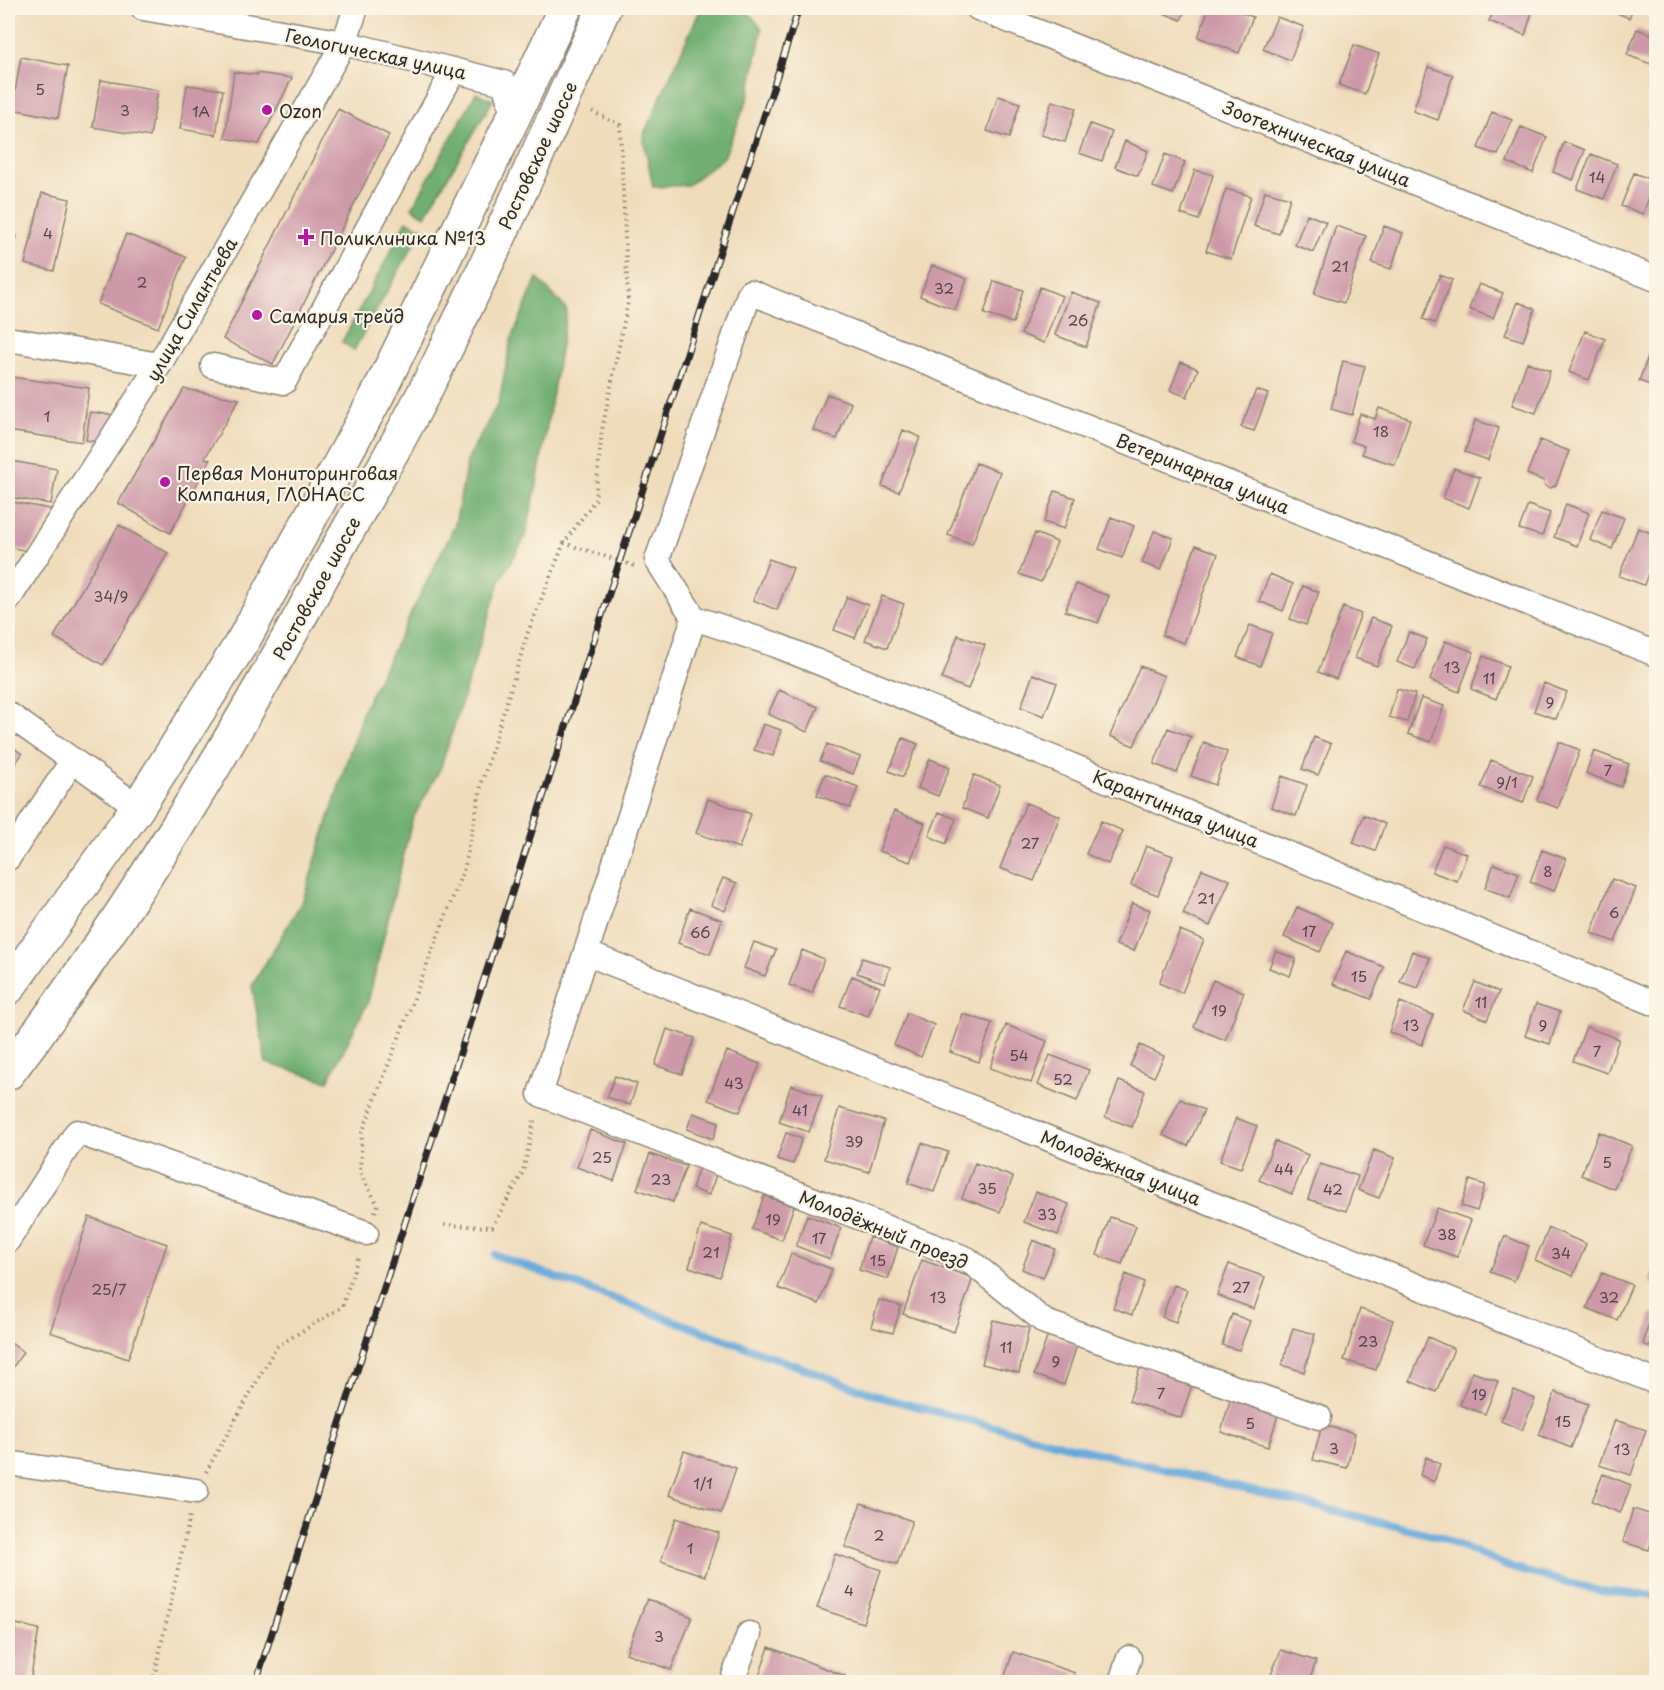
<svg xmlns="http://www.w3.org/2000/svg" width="1664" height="1690" viewBox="0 0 1664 1690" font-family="'Playpen Sans',sans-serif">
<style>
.forest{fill:#6faf71;stroke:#4d6d4e;stroke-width:1.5}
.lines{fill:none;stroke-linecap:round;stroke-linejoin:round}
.stream{stroke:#66a8da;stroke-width:8}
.building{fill:#cd99a8}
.minor-casing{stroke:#8d8473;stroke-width:27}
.highway-casing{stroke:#8d8473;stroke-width:36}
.path{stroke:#8d8473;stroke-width:4;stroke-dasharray:1.5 4.5;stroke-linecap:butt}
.minor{stroke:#fff;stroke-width:24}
.highway{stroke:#fff;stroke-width:33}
.rail-casing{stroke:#2b2b2b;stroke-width:7}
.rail{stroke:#fcf5e5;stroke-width:4.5;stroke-dasharray:14;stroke-linecap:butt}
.poi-dot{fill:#b5179e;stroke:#fcf5e5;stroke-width:2}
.labels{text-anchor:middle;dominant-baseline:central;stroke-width:4.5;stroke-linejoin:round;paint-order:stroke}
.number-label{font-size:15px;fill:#54464a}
.street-label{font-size:18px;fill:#2b2b2b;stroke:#fcf5e5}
.poi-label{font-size:18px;fill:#2b2b2b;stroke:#fcf5e5;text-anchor:start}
</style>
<rect width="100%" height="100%" fill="#fcf5e5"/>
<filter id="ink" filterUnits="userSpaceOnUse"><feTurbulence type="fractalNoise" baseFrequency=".0167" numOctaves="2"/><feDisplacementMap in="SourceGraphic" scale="12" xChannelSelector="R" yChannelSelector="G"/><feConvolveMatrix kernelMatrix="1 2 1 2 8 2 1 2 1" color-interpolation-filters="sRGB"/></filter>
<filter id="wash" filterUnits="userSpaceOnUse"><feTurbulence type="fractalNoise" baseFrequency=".008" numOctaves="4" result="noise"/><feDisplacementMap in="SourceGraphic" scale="24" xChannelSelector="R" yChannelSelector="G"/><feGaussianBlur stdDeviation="1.35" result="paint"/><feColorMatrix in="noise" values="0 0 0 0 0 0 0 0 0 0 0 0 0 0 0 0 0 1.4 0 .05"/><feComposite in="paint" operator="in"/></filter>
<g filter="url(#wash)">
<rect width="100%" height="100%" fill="#efdcbb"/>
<path class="forest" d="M701 8H745L762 29 748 98 724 157 688 185 653 187 643 136Z
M476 93 493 100 425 216 412 208Z
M407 221 423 228 354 350 342 342Z
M537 278 567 310 536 489 525 537 500 581 441 767 412 820 368 1002 328 1081 266 1063 252 986 303 900 363 710 455 525 468 457 499 402 511 340Z"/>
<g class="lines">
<path class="stream" d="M495 1255 884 1398 1057 1443 1441 1537 1511 1568 1600 1591 1656 1596"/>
</g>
<g id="blocks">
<path class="building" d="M1159 8H1186L1181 20 1158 11Z
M1209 8H1228L1253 17 1239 53 1198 37Z
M1496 8H1516L1532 13 1525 35 1489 21Z
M1614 8H1633L1629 18 1612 11Z
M1277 17 1304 27 1290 60 1263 49Z
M1637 29 1656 36V66L1627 55Z
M1354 45 1379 54 1365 94 1339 85Z
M21 57 68 66 58 118 12 109Z
M1428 67 1453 75 1438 120 1413 111Z
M234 72 257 75V73L292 78 259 144 225 138Z
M101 80 158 90 150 137 93 127Z
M187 85 223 90 216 135 180 129Z
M998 96 1020 103 1009 138 987 131Z
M1052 101 1076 108 1065 142 1041 135Z
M338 109 389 135 273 364 223 339Z
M1492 112 1512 120 1498 155 1478 148Z
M1090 124 1112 132 1102 161 1079 153Z
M1521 127 1547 137 1533 173 1507 162Z
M1125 141 1148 151 1138 176 1115 167Z
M1564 142 1585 150 1573 180 1553 172Z
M1165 154 1185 162 1173 194 1153 187Z
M1591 154 1617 164 1604 199 1577 189Z
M1195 170 1213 175 1199 220 1181 214Z
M1634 173 1655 181 1643 214 1621 206Z
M1226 189 1251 196 1231 259 1206 251Z
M1265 191 1290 198 1279 234 1254 226Z
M42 193 70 199 54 271 25 264Z
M1307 214 1326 222 1313 252 1295 245Z
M1336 226 1366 236 1344 303 1314 294Z
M1384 226 1403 233 1391 269 1372 263Z
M8 234 17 236 8 272Z
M126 234 186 257 158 328 98 304Z
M932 265 967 279 955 310 920 296Z
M1440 275 1452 280 1435 323 1423 319Z
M994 281 1023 290 1013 323 984 314Z
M1479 284 1503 293 1493 318 1469 309Z
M1040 287 1062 296 1044 343 1021 334Z
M1071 292 1101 303 1086 347 1055 335Z
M1518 302 1535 309 1523 341 1505 335Z
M1585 331 1605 339 1589 380 1569 372Z
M1654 341 1656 342V387L1639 381Z
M1343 361 1365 366 1352 415 1331 409Z
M1181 362 1198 369 1187 397 1170 390Z
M1527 362 1550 371 1536 413 1512 405Z
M11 377 89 388 82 442 8 431V399Z
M184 389 239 399 205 458 210 460 170 533 118 503Z
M1256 390 1268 394 1254 431 1241 427Z
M827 394 851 403 837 439 813 430Z
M1379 408 1410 419 1395 465 1362 454 1364 446 1351 441 1360 414 1375 419Z
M90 412 123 416 106 443 86 440Z
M1475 420 1499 428 1488 460 1465 452Z
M903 430 920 437 899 492 882 486Z
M1540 440 1569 451 1556 485 1551 488 1545 486 1544 481 1527 474Z
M11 461 57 469 51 504 8 497Z
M976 463 1000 472 972 544 948 535Z
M1454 468 1480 478 1469 508 1443 498Z
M1055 491 1075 498 1064 529 1044 522Z
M8 501 55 510 28 551 8 547Z
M1566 504 1589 513 1577 546 1554 537Z
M1528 505 1550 513 1542 536 1519 529Z
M1602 510 1624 518 1612 549 1590 540Z
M1111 517 1134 526 1122 558 1099 549Z
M119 525 168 553 103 665 54 637Z
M1638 528 1656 535V551L1644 585 1619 576Z
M1154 531 1173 538 1161 570 1142 563Z
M1035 533 1057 542 1041 582 1019 574Z
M1196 545 1218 554 1184 643 1162 635Z
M769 559 793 568 777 610 753 600Z
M1270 574 1293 584 1283 611 1259 601Z
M1076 584 1109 596 1098 623 1065 611Z
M1303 586 1319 592 1306 625 1290 619Z
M882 596 904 604 887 648 865 640Z
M847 597 868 605 855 638 834 630Z
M1343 607 1361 614 1336 679 1318 672Z
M1371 618 1392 626 1377 666 1355 658Z
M1250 625 1272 633 1260 666 1237 657Z
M1409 632 1427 639 1415 669 1397 662Z
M958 635 985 645 968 689 942 679Z
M1445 641 1474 652 1459 692 1430 680Z
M1483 656 1508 666 1496 699 1471 689Z
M1140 666 1164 676 1134 746 1110 736Z
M1033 674 1057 683 1044 716 1021 707Z
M1544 683 1567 692 1556 719 1534 711Z
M1397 689 1415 694 1407 722 1389 717Z
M779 690 818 707 807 732 768 714Z
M1421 698 1444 706 1431 742 1408 734Z
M763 724 781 730 773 756 754 750Z
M1168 728 1191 737 1177 773 1154 764Z
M1314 737 1331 744 1318 775 1302 769Z
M903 738 918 744 903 777 889 771Z
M1204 742 1227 752 1215 785 1191 776Z
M1559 742 1580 750 1558 808 1537 800Z
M8 744 22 754 8 775Z
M827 744 860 757 853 774 820 761Z
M1594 751 1629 764 1621 787 1586 773Z
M930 759 950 767 938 796 918 788Z
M1491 760 1533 776 1523 803 1481 787Z
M825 774 858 787 850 808 817 795Z
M974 775 1000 785 988 818 962 808Z
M1282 776 1307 785 1296 816 1271 807Z
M708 799 751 814 739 848 696 833Z
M1026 803 1060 816 1034 881 1000 868Z
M894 811 925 823 910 862 879 851Z
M939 812 956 819 946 844 929 836Z
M1364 815 1385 824 1375 851 1353 843Z
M1101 821 1123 831 1108 864 1086 854Z
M1443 845 1467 854 1457 881 1432 872Z
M1146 846 1173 856 1158 895 1131 885Z
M1542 850 1566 859 1554 891 1530 882Z
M1494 864 1519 873 1510 898 1485 888Z
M1202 869 1230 880 1210 926 1183 914Z
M723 878 737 883 725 911 711 905Z
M1612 879 1636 888 1615 942 1591 933Z
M1132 903 1150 910 1134 951 1116 945Z
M1297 907 1333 923 1320 952 1284 937Z
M690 908 722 920 710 954 678 943Z
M1180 930 1204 940 1182 993 1159 983Z
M754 942 776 950 765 976 744 968Z
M802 950 824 959 812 993 789 985Z
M1276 951 1296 959 1290 976 1269 968Z
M1346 951 1384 967 1371 999 1333 984Z
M1412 951 1430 958 1418 988 1400 982Z
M862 958 890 967 885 983 857 973Z
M852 976 880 987 868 1016 840 1006Z
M1213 980 1244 992 1225 1040 1194 1027Z
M1475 982 1499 992 1487 1020 1463 1010Z
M1400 1002 1433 1015 1422 1045 1389 1032Z
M1536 1004 1560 1012 1550 1044 1525 1036Z
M907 1013 934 1025 921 1057 894 1045Z
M963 1014 992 1023 979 1062 950 1052Z
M1006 1025 1047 1041 1031 1083 990 1068Z
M1586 1027 1619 1039 1607 1073 1573 1061Z
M667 1029 695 1038 682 1074 655 1065Z
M1140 1045 1164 1056 1154 1077 1130 1066Z
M727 1051 760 1064 740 1112 708 1100Z
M1050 1055 1089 1070 1077 1101 1038 1085Z
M615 1076 637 1084 630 1105 607 1097Z
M1119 1081 1145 1091 1132 1127 1105 1117Z
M791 1085 822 1096 809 1132 779 1122Z
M1180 1099 1204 1110 1188 1146 1163 1135Z
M839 1108 884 1121 869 1172 824 1159Z
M693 1113 719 1122 713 1139 687 1129Z
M1236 1118 1257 1126 1241 1168 1220 1161Z
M590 1130 627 1144 614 1181 577 1167Z
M1599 1132 1632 1146 1614 1189 1581 1175Z
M786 1133 802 1138 793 1164 777 1159Z
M1275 1141 1308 1155 1292 1194 1259 1180Z
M922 1143 948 1152 934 1192 908 1183Z
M1374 1150 1395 1158 1379 1198 1358 1190Z
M650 1154 686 1166 673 1202 637 1189Z
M975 1163 1013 1177 1000 1212 962 1198Z
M1320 1164 1358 1176 1346 1211 1308 1199Z
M699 1166 717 1172 709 1195 692 1189Z
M1470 1180 1485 1185 1477 1211 1461 1206Z
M1036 1192 1069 1204 1058 1235 1024 1222Z
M764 1196 794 1206 782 1240 752 1229Z
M1437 1208 1471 1220 1457 1257 1423 1245Z
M807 1215 841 1228 830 1259 796 1246Z
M89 1217 167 1244 128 1359 50 1332Z
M1110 1217 1136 1226 1122 1264 1097 1255Z
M701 1226 732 1236 720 1277 689 1267Z
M1549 1228 1586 1244 1573 1276 1535 1260Z
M1505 1236 1529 1246 1514 1281 1490 1272Z
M869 1237 898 1247 888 1279 859 1270Z
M1033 1240 1055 1249 1043 1278 1022 1269Z
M791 1254 832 1269 819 1304 778 1288Z
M922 1260 973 1278 954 1332 903 1314Z
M1656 1263V1285L1649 1282Z
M1229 1264 1265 1277 1254 1309 1217 1295Z
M1602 1273 1632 1285 1617 1320 1587 1308Z
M1126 1274 1144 1282 1132 1315 1113 1308Z
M1174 1285 1187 1290 1176 1322 1162 1317Z
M879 1300 901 1306 893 1333 871 1327Z
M1360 1309 1393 1320 1376 1370 1344 1360Z
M1652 1313 1656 1314V1349L1643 1344Z
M1232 1314 1250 1321 1239 1350 1222 1345Z
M993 1320 1029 1328 1019 1373 982 1364Z
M1293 1328 1315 1334 1304 1372 1282 1365Z
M1048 1335 1077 1345 1064 1385 1034 1375Z
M1428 1337 1454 1349 1436 1392 1410 1381Z
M8 1341 23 1352 8 1375Z
M1141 1365 1193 1382 1181 1418 1129 1401Z
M1472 1372 1498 1381 1485 1414 1460 1405Z
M1514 1390 1535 1399 1522 1430 1501 1421Z
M1555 1392 1588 1404 1571 1448 1539 1435Z
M1231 1397 1279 1412 1268 1447 1221 1432Z
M1615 1420 1646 1430 1631 1475 1599 1465Z
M1322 1425 1355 1433 1347 1468 1313 1460Z
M684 1451 736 1468 721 1513 669 1495Z
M1426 1457 1440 1464 1434 1482 1420 1475Z
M1603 1474 1631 1485 1620 1513 1592 1501Z
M861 1503 912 1521 897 1564 845 1547Z
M1633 1509 1656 1516V1524L1649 1550 1623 1542Z
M676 1518 719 1533 705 1576 661 1561Z
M835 1554 881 1570 863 1623 817 1608Z
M647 1599 692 1617 671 1670 626 1653Z
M16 1624 39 1629 30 1682H8Z
M769 1647 845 1676 842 1682H757Z
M1281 1650 1316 1661 1309 1682H1268Z
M1013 1652 1075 1673 1072 1682H1003Z"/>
</g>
</g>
<g filter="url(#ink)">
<use href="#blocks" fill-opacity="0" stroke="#8d8473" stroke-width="1.5"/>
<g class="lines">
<g class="minor-casing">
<path id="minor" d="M143 8 344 43 504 83 514 116
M978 8 1656 279
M8 339 159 365
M213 366 284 382 454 70
M8 600 159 365 344 43 356 8
M694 618 776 645 1656 1004
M8 714 138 807
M8 858 73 760
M586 953 1656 1382
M8 1240 77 1132 366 1233
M1319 1417 1045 1322 967 1259 540 1094 694 618 657 560 750 292 1656 654
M8 1463 196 1491
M732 1682 749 1634
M1121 1682 1129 1658"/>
</g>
<g class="highway-casing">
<path id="highway" d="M8 988 138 807 244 639 379 392 514 116 565 8
M8 1073C129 915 234 739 329 564 367 496 407 429 441 359 498 243 551 125 604 8"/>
</g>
<path class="path" d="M564 543 635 566
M375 1212 378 1205 360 1173 362 1133 465 866 482 782 528 632 564 543 595 500 602 430 628 302 620 125 589 110
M444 1225 492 1227 523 1172 535 1117
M206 1472 276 1347 342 1307 359 1255
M153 1682 190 1515"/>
<use href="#minor" class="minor"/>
<use href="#highway" class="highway"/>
<g class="rail-casing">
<path id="rail" d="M256 1682 799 8"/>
</g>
<use href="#rail" class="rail"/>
</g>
</g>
<g class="poi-dot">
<circle cx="267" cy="110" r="6"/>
<path d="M303 228h6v6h6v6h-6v6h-6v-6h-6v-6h6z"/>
<circle cx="257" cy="315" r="6"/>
<circle cx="165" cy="482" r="6"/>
</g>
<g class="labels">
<g class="number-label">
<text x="40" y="88">5</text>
<text x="125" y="109">3</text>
<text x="201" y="110">1А</text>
<text x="1597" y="176">14</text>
<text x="48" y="232">4</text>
<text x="1340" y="265">21</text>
<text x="142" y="281">2</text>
<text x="944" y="287">32</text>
<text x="1078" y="319">26</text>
<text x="47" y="415">1</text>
<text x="1381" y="430">18</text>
<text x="111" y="595">34/9</text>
<text x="1452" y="666">13</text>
<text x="1489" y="677">11</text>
<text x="1550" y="701">9</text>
<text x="1608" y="769">7</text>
<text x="1507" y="781">9/1</text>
<text x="1030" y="842">27</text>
<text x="1548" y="870">8</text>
<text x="1206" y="897">21</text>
<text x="1614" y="911">6</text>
<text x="1309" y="930">17</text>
<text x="700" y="931">66</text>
<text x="1359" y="975">15</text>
<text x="1481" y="1001">11</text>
<text x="1219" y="1009">19</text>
<text x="1411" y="1024">13</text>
<text x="1543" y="1024">9</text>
<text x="1597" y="1050">7</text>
<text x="1019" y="1054">54</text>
<text x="1063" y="1078">52</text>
<text x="734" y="1082">43</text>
<text x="800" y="1109">41</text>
<text x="854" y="1140">39</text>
<text x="602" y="1156">25</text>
<text x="1607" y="1161">5</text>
<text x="1284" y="1168">44</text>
<text x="661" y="1178">23</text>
<text x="987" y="1187">35</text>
<text x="1333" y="1188">42</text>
<text x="1047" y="1213">33</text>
<text x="773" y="1218">19</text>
<text x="1447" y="1233">38</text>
<text x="819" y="1237">17</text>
<text x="711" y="1251">21</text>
<text x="1561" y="1252">34</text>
<text x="878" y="1259">15</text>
<text x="1241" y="1286">27</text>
<text x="109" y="1288">25/7</text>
<text x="938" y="1296">13</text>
<text x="1609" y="1296">32</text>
<text x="1368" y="1340">23</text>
<text x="1006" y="1346">11</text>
<text x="1056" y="1360">9</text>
<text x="1161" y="1392">7</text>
<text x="1479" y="1393">19</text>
<text x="1563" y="1420">15</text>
<text x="1250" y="1422">5</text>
<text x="1334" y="1447">3</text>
<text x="1622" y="1448">13</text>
<text x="703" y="1482">1/1</text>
<text x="879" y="1534">2</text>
<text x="690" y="1547">1</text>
<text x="849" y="1589">4</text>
<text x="659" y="1635">3</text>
</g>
<g class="street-label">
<text transform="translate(376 53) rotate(12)">Геологическая улица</text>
<text transform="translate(1317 143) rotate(22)">Зоотехническая улица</text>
<text transform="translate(537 155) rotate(-65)">Ростовское шоссе</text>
<text transform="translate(191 309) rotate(-60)">улица Силантьева</text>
<text transform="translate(1203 473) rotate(22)">Ветеринарная улица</text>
<text transform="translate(316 588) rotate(-61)">Ростовское шоссе</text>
<text transform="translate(1176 808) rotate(22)">Карантинная улица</text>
<text transform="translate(1121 1167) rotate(22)">Молодёжная улица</text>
<text transform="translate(884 1229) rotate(22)">Молодёжный проезд</text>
</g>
<g class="poi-label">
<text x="279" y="110">Ozon</text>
<text x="320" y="237">Поликлиника №13</text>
<text x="269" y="315">Самария трейд</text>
<text x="177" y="472">Первая Мониторинговая<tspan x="177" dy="21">Компания, ГЛОНАСС</tspan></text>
</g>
</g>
<rect width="1664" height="1690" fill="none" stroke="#fcf5e5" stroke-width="30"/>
</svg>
